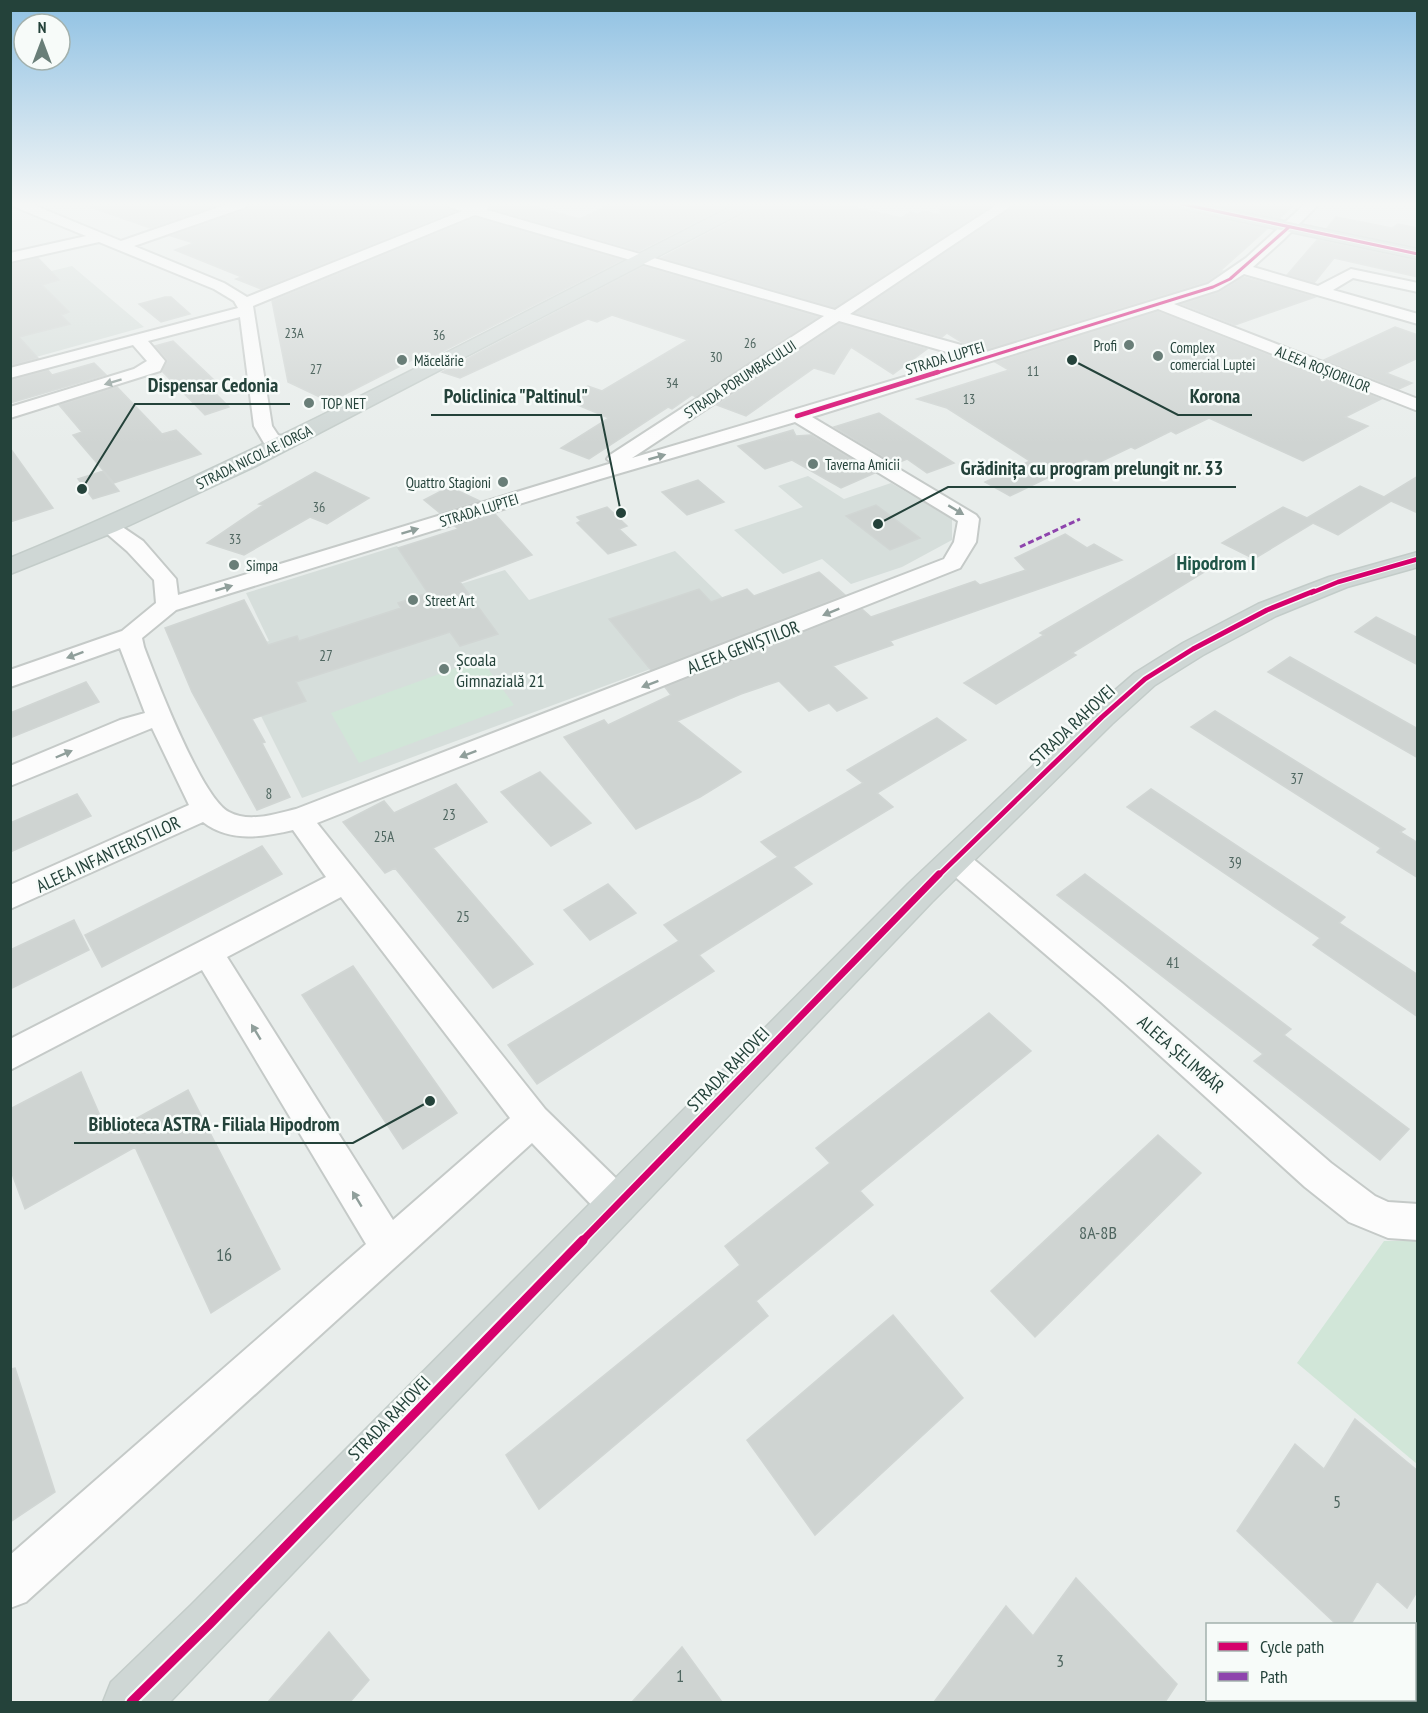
<svg xmlns="http://www.w3.org/2000/svg" width="1428" height="1713" viewBox="0 0 1428 1713" font-family="'PT Sans Narrow',sans-serif">
<style>
.built{fill:#d6dedb}
.green{fill:#d1e6d8}
.building{fill:#cfd4d2;stroke:#d1d6d4;stroke-width:1.5}
.lines{fill:none;stroke-linecap:round;stroke-linejoin:round}
.minor-casing{stroke:#c5cac8;stroke-width:4}
.major-casing{stroke:#c3ccc9;stroke-width:3}
.minor{fill:#fcfcfc;fill-rule:evenodd}
.major{fill:#cfd7d5;fill-rule:evenodd}
.quiet{stroke:#8e44ad;stroke-width:3;stroke-dasharray:6 3;stroke-linecap:butt}
.cycleway-far4-casing{stroke:#f7fbf9;stroke-width:5}
.cycleway-far3-casing{stroke:#f7fbf9;stroke-width:7}
.cycleway-far2-casing{stroke:#f7fbf9;stroke-width:8}
.cycleway-far1-casing{stroke:#f7fbf9;stroke-width:10}
.cycleway-casing{stroke:#f7fbf9;stroke-width:13}
.cycleway-far4{stroke:#d6006c;stroke-width:3}
.cycleway-far3{stroke:#d6006c;stroke-width:4.5}
.cycleway-far2{stroke:#d6006c;stroke-width:5}
.cycleway-far1{stroke:#d6006c;stroke-width:7}
.cycleway{stroke:#d6006c;stroke-width:9}
.oneway{fill:#909f9b}
.poi-dot{fill:#697e78;stroke:#f7fbf9;stroke-width:2}
.labels{text-anchor:middle;dominant-baseline:central;stroke-width:5;stroke-linejoin:round;paint-order:stroke}
.far-number-label{font-size:14px;fill:#506761}
.far-poi-label{font-size:15px;fill:#24423a;stroke:#f7fbf9;text-anchor:start}
.far-street-label{font-size:15px;fill:#24423a;stroke:#f7fbf9}
.number-label{font-size:15px;fill:#506761}
.street-label{font-size:18px;fill:#24423a;stroke:#f7fbf9}
.poi-label{font-size:18px;fill:#24423a;stroke:#f7fbf9;text-anchor:start}
.near-number-label{font-size:18px;fill:#506761}
.far-district-label{font-size:20px;font-weight:bold;fill:#1f5548;stroke:#f7fbf9}
.leader{fill:none;stroke:#24423a;stroke-width:2}
.callout-dot{fill:#24423a;stroke:#f7fbf9;stroke-width:2}
.callout-label{font-size:20px;text-anchor:middle;font-weight:bold;fill:#24423a;stroke:#f7fbf9;stroke-width:5;stroke-linejoin:round;paint-order:stroke}
</style>
<rect width="100%" height="100%" fill="#e8edeb"/>
<path class="built" d="M72 266 144 327 11 364 10 281Z
M808 476 844 499 891 483 952 519V540L902 567 851 584 822 559 783 574 734 530 803 507 778 486Z
M397 546 429 594 505 570 529 600 675 551 756 630 302 798 241 676 262 643 269 641 246 593Z"/>
<path class="green" d="M481 659 514 705 359 763 331 713Z
M1384 1241H1417V1464L1297 1363Z"/>
<path class="building" d="M91 204H222L150 228 90 207Z
M250 204H445L448 209 455 211 261 289 236 279 242 277 175 250 194 243 171 236 247 209Z
M489 204H525L580 219 611 204H731L639 251 491 209Z
M758 204H841L901 218 911 212 918 214 923 211 940 215 941 204H994L835 308 661 258 754 209Z
M1016 204H1172L1182 211 1267 229 1220 271H1222L1207 282 986 350 963 343 947 333 942 337 855 313Z
M1213 204H1295L1280 218Z
M475 217 622 260 420 363 412 360 330 402 288 382 272 301Z
M1336 217 1392 228 1398 224 1418 228V247L1327 228Z
M1317 240 1418 261V277L1334 258 1314 283 1287 275Z
M38 258 59 280 42 285 69 312 61 315 70 324 19 337 38 358 10 366V264Z
M644 266 819 317 696 397 692 395 672 409 668 407 589 459 561 448 609 418 563 399 588 386 602 391 688 340 612 315 597 322 588 319 460 378 442 372Z
M1243 277 1278 286 1315 297 1235 325 1181 304 1219 292Z
M165 297H171L190 314 161 322 139 304Z
M1158 311 1381 399 1345 417 1368 426 1303 461 1209 418 1176 434 1171 431 1135 449 1131 447 1096 464 1086 459 1010 496 985 482 1030 461 947 408 917 399 1009 370 995 362Z
M839 323 927 349 893 374 851 347 834 374 814 368 746 416 717 405Z
M1395 327 1418 335V358L1386 373 1412 383 1399 389 1324 360Z
M173 341 215 381 206 384 229 407 205 415 162 371 167 360 155 346Z
M94 363 106 375 10 403V380L48 370 52 375Z
M117 387 162 434 176 430 201 454 114 483 73 435 82 432 59 405Z
M879 413 954 463 927 473 907 459 895 464 834 427Z
M793 430 796 436 811 435 875 473 841 488 792 460 765 469 738 446Z
M10 448 53 508 10 522Z
M103 471 119 491 93 499 78 479Z
M315 472 369 498 327 524 310 517 244 555 207 543 263 505 259 504Z
M1418 476V513L1391 501 1338 535 1313 523 1254 559 1222 543 1283 507 1307 518 1360 486 1384 497Z
M698 480 724 502 687 515 662 492Z
M447 488H452L480 501 440 513 424 500Z
M876 505 920 538 890 550 846 516Z
M607 507 627 526 619 529 636 545 608 554 577 523 581 521 577 517Z
M495 514 532 555 460 582 498 634 460 646 450 632 296 682 306 701 252 719 265 742 262 743 290 797 257 810 192 692 165 628 244 600 268 645 297 636 299 641 401 608 398 603 428 593 398 548 458 529 455 526Z
M1065 534 1087 548 1094 544 1122 560 890 641 893 645 833 666 867 698 837 711 829 703 809 711 779 681 741 694 677 721 741 772 700 797 636 829 564 737 604 720 608 725 671 695 665 687 862 609 871 617 975 581 980 585 1026 570 1015 558Z
M1175 554H1180L1209 569 1072 653 1076 655 996 704 964 683 1044 635 1040 633Z
M819 572 845 595 651 670 609 619 699 589 711 602 747 589 754 596Z
M1376 617 1418 638V665L1355 632Z
M1290 657 1418 729V758L1268 672Z
M86 682 99 702 10 738V713Z
M1215 711 1405 829 1400 832 1418 843V878L1377 852 1381 848 1191 727Z
M937 718 966 740 877 793 893 807 793 867 812 884 699 955 714 971 537 1084 508 1045 679 941 664 925 778 857 761 842 863 783 847 770Z
M540 772 591 823 551 846 501 792Z
M456 784 487 822 433 848 533 964 493 988 395 868 385 873 343 822 384 801 394 813Z
M1151 789 1345 917 1339 923 1418 975V1017L1313 945 1320 938 1127 807Z
M77 794 91 816 10 852V823Z
M262 846 282 874 102 967 85 935Z
M1085 874 1291 1029 1284 1035 1409 1129 1380 1160 1254 1061 1263 1054 1057 895Z
M608 884 636 913 590 940 564 910Z
M74 920 89 950 10 989V950Z
M353 966 457 1113 403 1149 302 995Z
M989 1013 1031 1051 860 1191 873 1205 756 1301 768 1316 539 1509 506 1455 740 1265 725 1246 830 1163 816 1148Z
M81 1072 108 1134 188 1090 280 1269 211 1313 135 1147 25 1209 10 1168V1109Z
M1158 1135 1201 1173 1035 1337 991 1291Z
M893 1315 963 1398 815 1535 747 1440Z
M15 1368 55 1492 10 1522V1369Z
M1355 1419 1418 1471V1590L1407 1608 1377 1581 1351 1624H1336L1237 1531 1295 1444 1324 1469Z
M1076 1578 1177 1684 1165 1702H934L1006 1606 1033 1636Z
M329 1632 369 1680 350 1702H268Z
M682 1647 722 1702H632Z"/>
<g class="lines">
<g class="minor-casing">
<path id="minor" d="M13 204H31L121 241 228 204H248L246 207 134 246 224 283 247 297 462 211 449 207 447 204H486L489 207 487 210 835 310 998 204H1014L850 314 986 352 1208 284 1246 258 1305 204H1319L1283 240 1253 267 1318 286 1351 269 1418 283V292L1353 278 1333 290 1418 314V324L1244 274 1218 290 1174 304 1418 399V411L1158 309 812 417 976 515 979 519 976 542 960 568 317 823 545 1109 630 1192 635 1205 630 1218 617 1223 604 1218 532 1143 26 1602 10 1608V1555L366 1244 202 970 10 1070V1039L326 877 293 830C263 837 230 843 203 822L10 909V885L189 805 152 728 10 786V766L120 720 145 713 120 648 10 687V670L122 631 156 603 154 580 127 551 98 526 101 522 108 520 115 522 143 541 176 579 178 595 612 463 607 459 610 455 824 316 475 215 253 306 272 426 278 435 291 439 293 443 291 447 284 449 264 443 254 426 240 317 148 341 165 361 160 371 10 418V407L134 369 147 361 133 345 10 378V368L238 308 234 301 214 289 99 242 10 262V253L86 236 15 207ZM839 321 968 358 632 458ZM795 422 958 521 954 542 944 559 296 809C275 814 249 823 229 812 202 799 156 679 144 647L142 638 176 610 600 479ZM341 897 510 1118 393 1220 227 957Z
M956 850 966 853 1122 983 1331 1163 1375 1196 1388 1202 1418 1204V1240L1388 1238 1349 1222 1305 1187 1100 1001 946 869 942 861 946 853Z"/>
</g>
<g class="major-casing">
<path id="major" d="M736 204H756L753 207 252 468 117 531 10 574V558C259 455 496 326 736 204Z
M1174 204H1203L1418 249V259L1182 209Z
M1418 552V567L1347 587 1276 616 1203 655 1155 685 1112 724 932 902 170 1702H103L111 1682 191 1605 908 884 1092 710 1135 673 1183 643 1258 604 1329 577Z"/>
</g>
<use href="#minor" class="minor"/>
<use href="#major" class="major"/>
<path class="quiet" d="M1020 547 1080 519"/>
<g class="cycleway-far4-casing">
<path id="cycleway-far4" d="M1182 204 1418 254
M933 374 1213 287 1230 279 1289 227"/>
</g>
<g class="cycleway-far3-casing">
<path id="cycleway-far3" d="M797 416 938 372
M1311 593 1338 582 1418 559"/>
</g>
<g class="cycleway-far2-casing">
<path id="cycleway-far2" d="M938 876 1102 717 1145 679 1193 649 1267 610 1314 591"/>
</g>
<g class="cycleway-far1-casing">
<path id="cycleway-far1" d="M582 1241 939 874"/>
</g>
<g class="cycleway-casing">
<path id="cycleway" d="M131 1702 210 1624 583 1240"/>
</g>
<use href="#cycleway-far4" class="cycleway-far4"/>
<use href="#cycleway-far3" class="cycleway-far3"/>
<use href="#cycleway-far2" class="cycleway-far2"/>
<use href="#cycleway-far1" class="cycleway-far1"/>
<use href="#cycleway" class="cycleway"/>
</g>
<defs><path id="oneway-solid" d="M-6-.8H1V-3.2L6.5 0L1 3.2V.8H-6Z" transform="scale(1.5)"/></defs>
<g class="oneway">
<use href="#oneway-solid" transform="translate(113 382) rotate(163)"/>
<use href="#oneway-solid" transform="translate(657 457) rotate(-16)"/>
<use href="#oneway-solid" transform="translate(956 510) rotate(31)"/>
<use href="#oneway-solid" transform="translate(410 531) rotate(-17)"/>
<use href="#oneway-solid" transform="translate(224 588) rotate(-17)"/>
<use href="#oneway-solid" transform="translate(831 612) rotate(158)"/>
<use href="#oneway-solid" transform="translate(75 655) rotate(160)"/>
<use href="#oneway-solid" transform="translate(650 684) rotate(159)"/>
<use href="#oneway-solid" transform="translate(64 754) rotate(-23)"/>
<use href="#oneway-solid" transform="translate(468 754) rotate(159)"/>
<use href="#oneway-solid" transform="translate(256 1032) rotate(-121)"/>
<use href="#oneway-solid" transform="translate(357 1199) rotate(-121)"/>
</g>
<linearGradient id="sky" x2="0" y2="1"><stop stop-color="#8fc1e3"/><stop offset="0.46" stop-color="#f5f7f6"/><stop offset="1" stop-color="#f5f7f6" stop-opacity="0"/></linearGradient>
<rect width="1428" height="444" fill="url(#sky)"/>
<g class="poi-dot">
<circle cx="1129" cy="345" r="6"/>
<circle cx="1158" cy="356" r="6"/>
<circle cx="402" cy="360" r="6"/>
<circle cx="309" cy="403" r="6"/>
<circle cx="813" cy="464" r="6"/>
<circle cx="503" cy="482" r="6"/>
<circle cx="234" cy="565" r="6"/>
<circle cx="413" cy="600" r="6"/>
<circle cx="444" cy="669" r="6"/>
</g>
<g class="labels">
<g class="far-number-label">
<text x="294" y="333">23A</text>
<text x="439" y="335">36</text>
<text x="750" y="343">26</text>
<text x="716" y="357">30</text>
<text x="316" y="369">27</text>
<text x="1033" y="371">11</text>
<text x="672" y="383">34</text>
<text x="969" y="399">13</text>
<text x="319" y="507">36</text>
<text x="235" y="539">33</text>
</g>
<g class="far-poi-label">
<text x="1117" y="345" text-anchor="end">Profi</text>
<text x="1170" y="347">Complex<tspan x="1170" dy="17">comercial Luptei</tspan></text>
<text x="414" y="360">Măcelărie</text>
<text x="321" y="403">TOP NET</text>
<text x="825" y="464">Taverna Amicii</text>
<text x="491" y="482" text-anchor="end">Quattro Stagioni</text>
<text x="246" y="565">Simpa</text>
<text x="425" y="600">Street Art</text>
</g>
<g class="far-street-label">
<text transform="translate(945 358) rotate(-17)">STRADA LUPTEI</text>
<text transform="translate(1323 369) rotate(22)">ALEEA ROȘIORILOR</text>
<text transform="translate(740 379) rotate(-33)">STRADA PORUMBACULUI</text>
<text transform="translate(254 457) rotate(-26)">STRADA NICOLAE IORGA</text>
<text transform="translate(479 510) rotate(-17)">STRADA LUPTEI</text>
</g>
<g class="number-label">
<text x="326" y="655">27</text>
<text x="1297" y="778">37</text>
<text x="269" y="793">8</text>
<text x="449" y="814">23</text>
<text x="384" y="836">25A</text>
<text x="1235" y="862">39</text>
<text x="463" y="916">25</text>
<text x="1173" y="962">41</text>
</g>
<g class="street-label">
<text transform="translate(743 647) rotate(-21)">ALEEA GENIȘTILOR</text>
<text transform="translate(1072 725) rotate(-43)">STRADA RAHOVEI</text>
<text transform="translate(108 854) rotate(-25)">ALEEA INFANTERISTILOR</text>
<text transform="translate(1181 1054) rotate(41)">ALEEA ȘELIMBĂR</text>
<text transform="translate(728 1069) rotate(-46)">STRADA RAHOVEI</text>
<text transform="translate(389 1418) rotate(-46)">STRADA RAHOVEI</text>
</g>
<g class="poi-label">
<text x="456" y="659">Școala<tspan x="456" dy="21">Gimnazială 21</tspan></text>
</g>
<g class="near-number-label">
<text x="1098" y="1232">8A-8B</text>
<text x="224" y="1254">16</text>
<text x="1337" y="1501">5</text>
<text x="1060" y="1660">3</text>
<text x="680" y="1675">1</text>
</g>
<g class="far-district-label">
<text x="1216" y="563">Hipodrom I</text>
</g>
</g>
<path class="leader" d="M82 489L135 404H290M621 513L601 415H431M1072 360L1178 415H1252M878 524L948 487H1236M430 1101L353 1143H74"/>
<g class="callout-dot">
<circle cx="82" cy="489" r="6"/>
<circle cx="621" cy="513" r="6"/>
<circle cx="1072" cy="360" r="6"/>
<circle cx="878" cy="524" r="6"/>
<circle cx="430" cy="1101" r="6"/>
</g>
<g class="callout-label">
<text x="213" y="392">Dispensar Cedonia</text>
<text x="516" y="403">Policlinica "Paltinul"</text>
<text x="1215" y="403">Korona</text>
<text x="1092" y="475">Grădinița cu program prelungit nr. 33</text>
<text x="214" y="1131">Biblioteca ASTRA - Filiala Hipodrom</text>
</g>
<rect width="1428" height="1713" fill="none" stroke="#24423a" stroke-width="24"/>
<rect x="1206" y="1623" width="210" height="78" fill="#f7fbf9" stroke="#a3b1ad" stroke-width="1.5"/>
<rect x="1218" y="1642" width="30" height="9" fill="#d6006c" stroke="#a3b1ad" stroke-width="1.5"/>
<text x="1260" y="1653" font-size="18" fill="#24423a">Cycle path</text>
<rect x="1218" y="1672" width="30" height="9" fill="#8e44ad" stroke="#a3b1ad" stroke-width="1.5"/>
<text x="1260" y="1683" font-size="18" fill="#24423a">Path</text>
<g transform="translate(42 42)"><circle r="28" fill="#f7fbf9" stroke="#a3b1ad" stroke-width="1.5"/>
<path d="M0-4.5L10 22L0 15L-10 22Z" fill="#697e78"/>
<text y="-9" font-size="16" font-weight="bold" text-anchor="middle" fill="#24423a">N</text>
</g>
</svg>
